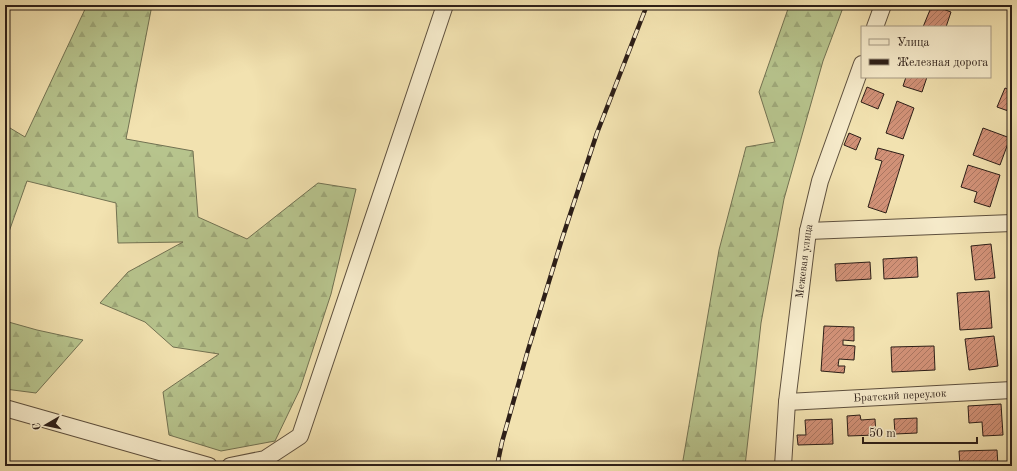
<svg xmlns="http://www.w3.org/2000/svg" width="1017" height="471" viewBox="0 0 1017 471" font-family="'Old Standard TT',serif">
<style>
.forest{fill:url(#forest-firs);stroke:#727252}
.building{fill:url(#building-hatch);stroke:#2d1f18}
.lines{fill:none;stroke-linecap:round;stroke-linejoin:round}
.minor-casing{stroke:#5e503e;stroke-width:18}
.minor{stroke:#f7eccc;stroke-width:16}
.rail-casing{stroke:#2d1f18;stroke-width:4.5}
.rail{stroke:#f7eccc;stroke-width:3;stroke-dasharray:9;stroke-linecap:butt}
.labels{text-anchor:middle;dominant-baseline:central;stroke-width:3;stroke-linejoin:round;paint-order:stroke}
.street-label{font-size:11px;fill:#2d1f18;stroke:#f7eccc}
</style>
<defs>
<pattern id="forest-firs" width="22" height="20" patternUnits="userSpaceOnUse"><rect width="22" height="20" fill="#b7c48d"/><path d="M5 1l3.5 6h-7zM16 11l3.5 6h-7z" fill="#9ea879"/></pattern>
<pattern id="building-hatch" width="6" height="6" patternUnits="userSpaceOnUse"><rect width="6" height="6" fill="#d19177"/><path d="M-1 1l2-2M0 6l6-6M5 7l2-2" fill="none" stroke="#aa7661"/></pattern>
</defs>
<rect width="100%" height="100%" fill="#f2e2b0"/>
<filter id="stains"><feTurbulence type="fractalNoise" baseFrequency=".005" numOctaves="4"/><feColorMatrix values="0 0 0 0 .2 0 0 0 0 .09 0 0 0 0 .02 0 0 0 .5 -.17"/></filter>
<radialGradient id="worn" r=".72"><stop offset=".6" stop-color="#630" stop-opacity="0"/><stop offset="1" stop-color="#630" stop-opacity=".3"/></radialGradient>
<path class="forest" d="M87 5H152L126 139 193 151 198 217 247 239 318 183 356 189 331 294 300 389 275 441 221 451 169 435 163 392 219 354 173 347 145 322 100 303 128 272 183 242 118 243 116 203 27 181 5 243V125L25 137Z
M793 5H844L823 61 784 199 761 323 745 466H682L719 250 746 147 775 142 759 92 789 6Z
M5 321 37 330 83 340 36 393 5 389Z"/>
<path class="building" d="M932 5 951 12 946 27H923Z
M906 77H927L922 92 903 86Z
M867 87 884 94 878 109 861 102Z
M1005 88 1012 91V110L1011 112 997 107Z
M897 101 914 108 903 139 886 133Z
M983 128 1010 138 1000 165 973 155Z
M849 133 861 138 856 150 844 145Z
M878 148 904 155 886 213 868 207 882 161 875 159Z
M968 165 1000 175 990 207 974 202 977 192 961 187Z
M991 244 995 278 975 280 971 246Z
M917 257 918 277 884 279 883 259Z
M870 262 871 279 836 281 835 264Z
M989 291 992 328 960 330 957 293Z
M824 326 854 327V341L843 340V345L855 346 854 360 839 359 838 366H845L844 373 821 371Z
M994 336 998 366 969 370 965 339Z
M934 346 935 370 892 372 891 347Z
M1001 404 1003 435 983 436 982 422 969 423 968 406Z
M860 415 861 420 875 419 876 435 848 436 847 416Z
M917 418V433L895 434 894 419Z
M832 419 833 444 798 445 797 435H806L805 420Z
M997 450 998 466H960L959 451Z"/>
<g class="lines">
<g class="minor-casing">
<g id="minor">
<path d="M875 27 883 5"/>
<path d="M808 231 1012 223"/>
<path id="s1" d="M787 402 1012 390"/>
<path d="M5 408 209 466"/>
<path d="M230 466 265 459 300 436 445 5"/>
<path id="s2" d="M783 466 787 402 808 231 820 181 862 64"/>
</g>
</g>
<use href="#minor" class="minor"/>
<g class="rail-casing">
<path id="rail" d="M497 466 502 442 528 350 562 239 597 133 647 5"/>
</g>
<use href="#rail" class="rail"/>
</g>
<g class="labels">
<g class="street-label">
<text stroke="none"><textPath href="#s2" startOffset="206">Межевая улица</textPath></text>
<text stroke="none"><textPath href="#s1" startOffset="113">Братский переулок</textPath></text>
</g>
</g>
<rect width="1017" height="471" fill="none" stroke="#f2e2b0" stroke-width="20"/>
<rect x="6" y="6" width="1005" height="459" fill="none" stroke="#2d1f18" stroke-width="2"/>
<rect x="10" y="10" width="997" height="451" fill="none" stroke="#2d1f18"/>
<rect x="861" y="26" width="130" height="52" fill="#f7eccc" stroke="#a69a84"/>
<rect x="869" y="39" width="20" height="6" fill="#f7eccc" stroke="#a69a84"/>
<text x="897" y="46" font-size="12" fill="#2d1f18">Улица</text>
<rect x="869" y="59" width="20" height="6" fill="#2d1f18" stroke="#a69a84"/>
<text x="897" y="66" font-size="12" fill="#2d1f18">Железная дорога</text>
<g transform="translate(46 425) rotate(261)" stroke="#f7eccc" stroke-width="3" paint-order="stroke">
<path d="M0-3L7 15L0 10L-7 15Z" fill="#2d1f18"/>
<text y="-6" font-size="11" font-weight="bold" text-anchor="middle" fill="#2d1f18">С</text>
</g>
<path d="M863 437v6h114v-6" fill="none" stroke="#2d1f18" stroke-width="2"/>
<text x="869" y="437" font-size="12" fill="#2d1f18" stroke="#f7eccc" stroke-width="3" paint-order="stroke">50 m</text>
<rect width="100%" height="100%" filter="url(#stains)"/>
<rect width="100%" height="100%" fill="url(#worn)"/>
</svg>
